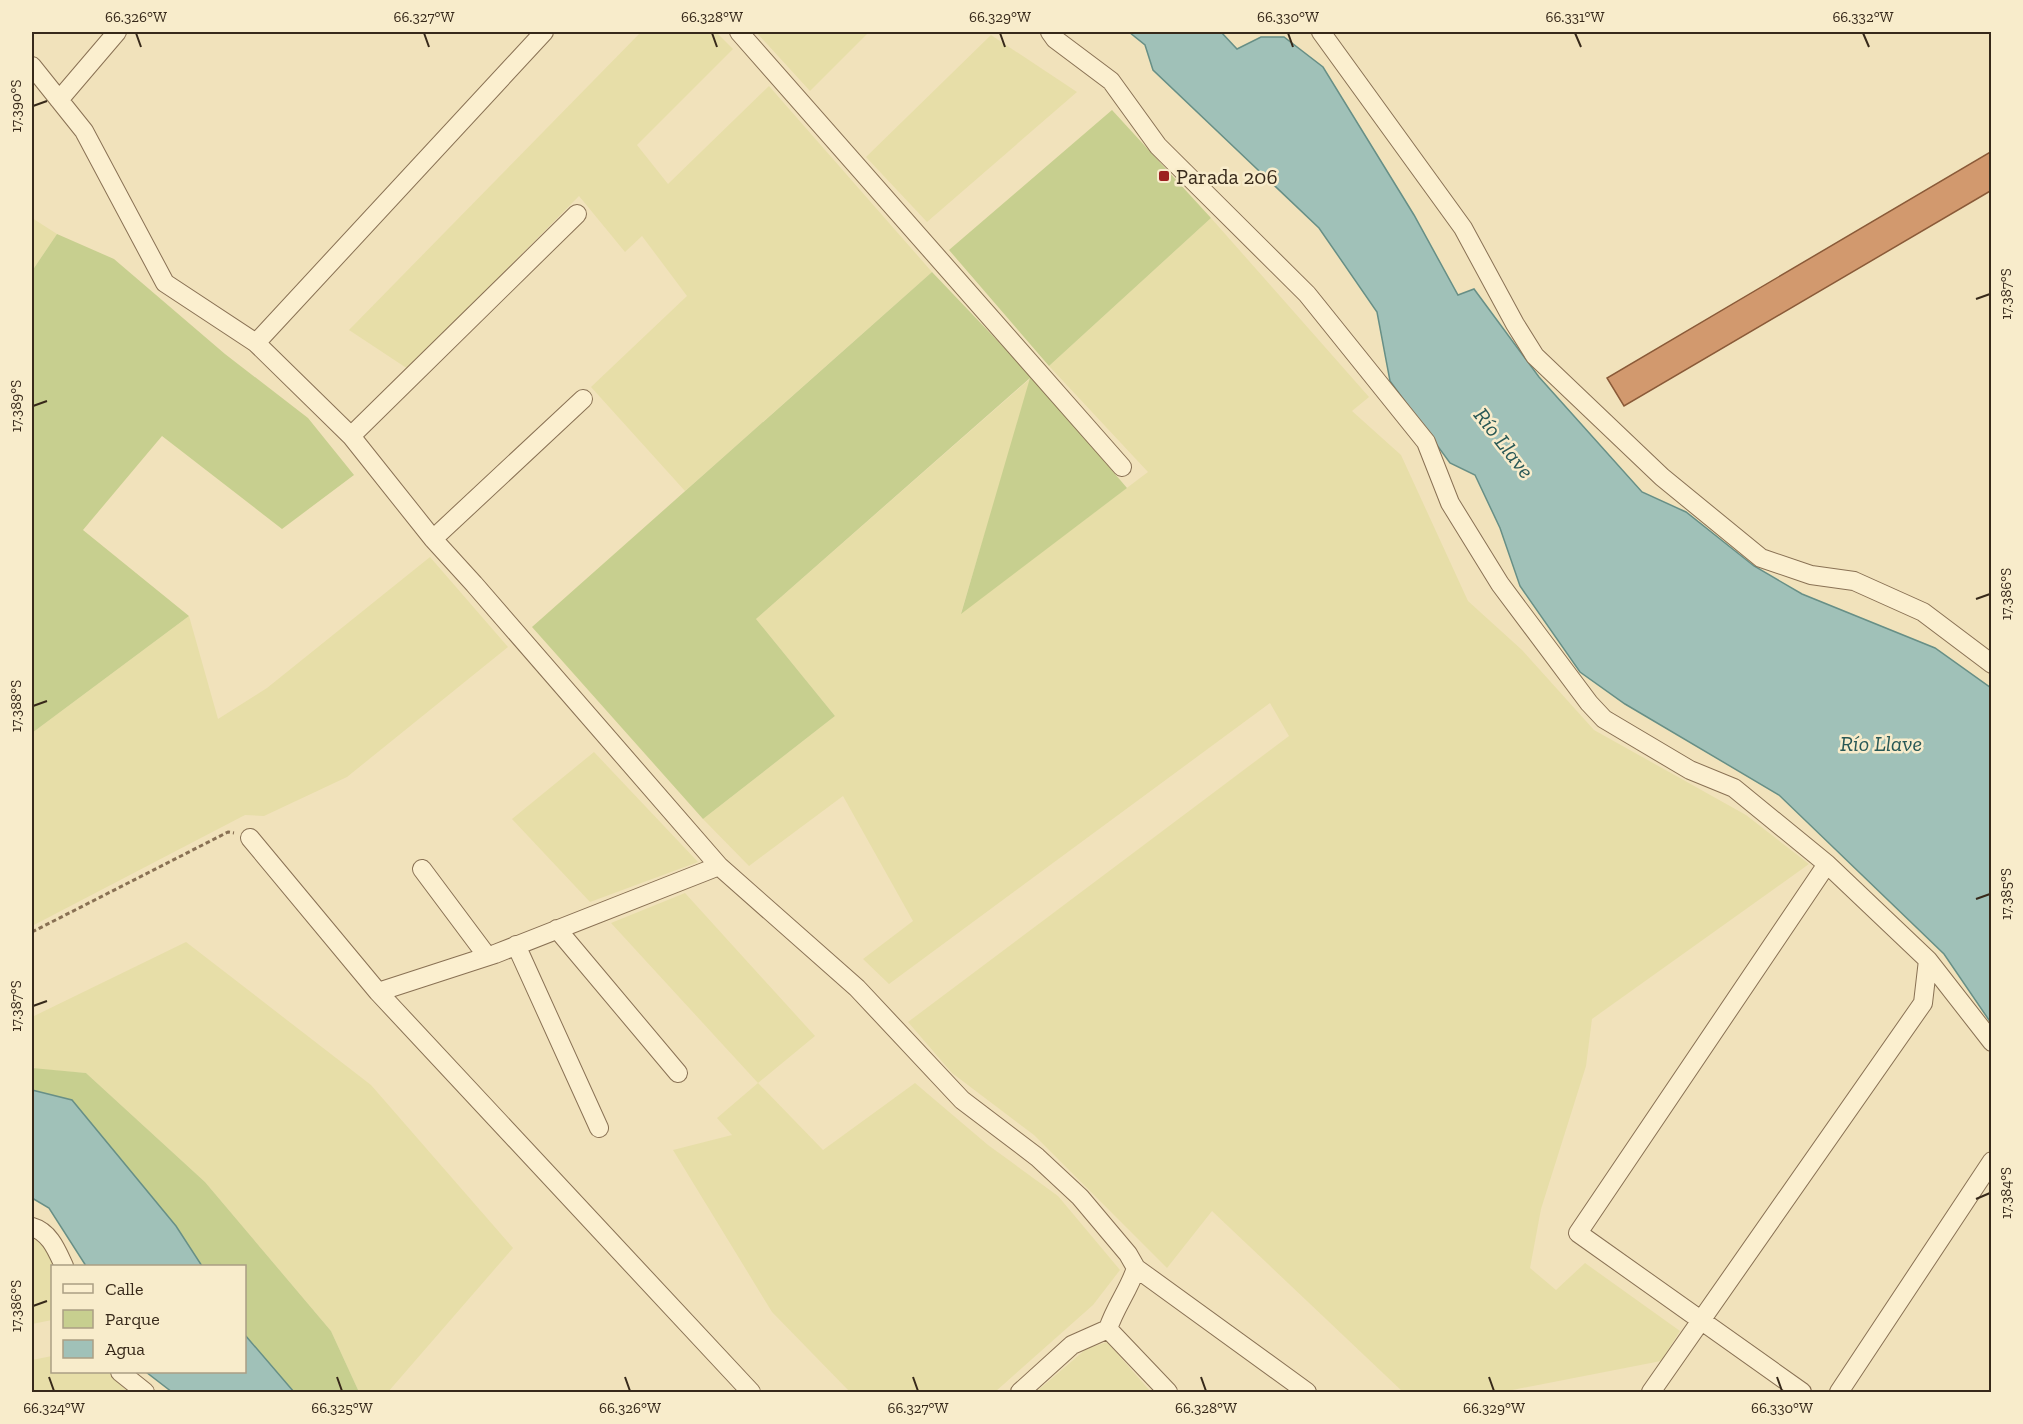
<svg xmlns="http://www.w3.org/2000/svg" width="2023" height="1424" viewBox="0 0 2023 1424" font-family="'Zilla Slab',serif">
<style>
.farmland{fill:#e7dea8}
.green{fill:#c7cf8f}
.water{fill:#a0c1b8;stroke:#678f86;stroke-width:1.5}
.building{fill:#d2996e;stroke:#8a5a38;stroke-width:1.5}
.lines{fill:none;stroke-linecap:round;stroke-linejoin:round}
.minor-casing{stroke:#897154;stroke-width:20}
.path{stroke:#897154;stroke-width:3;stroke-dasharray:4.5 3;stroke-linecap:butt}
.minor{stroke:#fbefcf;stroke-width:18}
.ticks{fill:none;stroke:#37291a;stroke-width:2}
.poi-dot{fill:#9c2120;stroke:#f8eccb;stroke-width:2}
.labels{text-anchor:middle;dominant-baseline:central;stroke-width:5;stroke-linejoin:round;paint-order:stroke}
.poi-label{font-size:21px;fill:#37291a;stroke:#f8eccb;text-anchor:start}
.water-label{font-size:22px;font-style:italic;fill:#285856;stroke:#f8eccb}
.neatline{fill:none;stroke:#37291a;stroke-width:2}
.ticks-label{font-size:15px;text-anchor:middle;fill:#37291a}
</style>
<rect width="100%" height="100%" fill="#f1e2bb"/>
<path class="farmland" d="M641 32H716L733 49 637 145 668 184 769 86 932 272 685 491 591 387 687 296 642 236 625 252 579 196 408 369 349 330Z
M756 32H869L810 91Z
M991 35 1077 92 927 222 866 157Z
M32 218 57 234 32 271Z
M1211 218 1369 397 1352 411 1401 455 1468 601 1522 650 1594 730 1746 815 1809 864 1592 1019 1586 1066 1541 1209 1530 1268 1556 1290 1585 1263 1680 1331 1661 1361 1502 1392H1403L1212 1211 1167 1268 1034 1135 952 1073 908 1022 1289 736 1270 703 889 984 863 959 913 921 843 796 749 866 703 819 835 716 756 619 1032 377 961 613 1148 472 1049 366Z
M430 557 508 647 347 777 264 816 245 815 32 926V733L189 616 218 719 267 688Z
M594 752 698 862 590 902 512 819Z
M685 893 815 1036 758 1083 823 1150 915 1083 988 1145 1058 1196 1120 1270 1093 1305 995 1392H850L772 1312 673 1150 732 1135 717 1118 758 1083 611 923Z
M186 942 371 1085 513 1248 388 1392H359L331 1331 205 1182 86 1073 35 1069 32 1060V1017Z
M32 1238 44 1244 57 1266H52V1320L32 1324Z
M1107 1342 1151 1392H1036L1086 1349Z
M52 1356V1372H109L128 1392H32V1360Z"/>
<path class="green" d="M1112 110 1211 218 1049 366 949 250Z
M57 234 114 259 225 354 308 418 354 475 282 529 162 436 83 530 189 616 32 733V271Z
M932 272 1032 377 1127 488 961 614 1030 378 756 619 835 716 703 819 532 627Z
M32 1068 86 1073 205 1182 331 1331 359 1392H294L245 1335 244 1266H202L176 1226 72 1100 32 1090Z"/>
<path class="water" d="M1129 32H1221L1237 49 1261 37H1284L1323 67 1414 215 1458 295 1474 289 1539 377 1642 492 1686 512 1754 566 1802 594 1935 648 1991 688V1023L1944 954 1779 795 1625 704 1580 672 1520 586 1500 528 1475 475 1450 463 1390 381 1377 312 1319 228 1153 70 1145 45Z
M32 1090 72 1100 176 1226 202 1266H86L49 1208 32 1198Z
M245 1335 294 1392H172L146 1372H244Z"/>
<path class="building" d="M1992 151V190L1624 406 1607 378Z"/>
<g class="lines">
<g class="minor-casing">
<path id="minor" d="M739 32 1122 467
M1050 32 1055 39 1111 81 1158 146 1307 294 1426 442 1450 503 1500 584 1589 703 1604 719 1690 770 1734 788 1827 864 1928 960 1992 1042
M1321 32 1463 228 1515 324 1535 356 1662 477 1761 558 1811 575 1854 581 1923 612 1992 664
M32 66 84 131 165 283 256 343 351 436 433 539 474 584 719 866 857 988 962 1100 1037 1157 1080 1197 1128 1254 1136 1268C1129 1290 1115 1307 1108 1329
M59 100 117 32
M256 343 544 32
M351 436 577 214
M433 539 583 399
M250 838 378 992 751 1392
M422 869 487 956
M557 929 678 1073
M516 945 599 1128
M378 992 495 954 719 866
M32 1227C50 1232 57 1251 64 1266
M1136 1268 1307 1392
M1108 1329 1168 1392
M120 1372 145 1392
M1020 1392 1072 1345 1108 1329
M1651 1392 1923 1003 1928 960
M1802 1392 1578 1233 1827 864
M1839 1392 1992 1161"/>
</g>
<path class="path" d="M32 932 228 832 234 833"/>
<use href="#minor" class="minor"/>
</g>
<path class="ticks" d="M136 33 141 47M424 33 429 47M712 33 717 47M1000 33 1005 47M1288 33 1293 47M1575 33 1581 47M1863 33 1869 47M33 106 47 101M1976 299 1990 294M33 406 47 401M1976 599 1990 594M33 706 47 701M1976 899 1990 894M33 1006 47 1001M1976 1199 1990 1193M33 1306 47 1301M49 1377 54 1391M337 1377 342 1391M625 1377 630 1391M913 1377 918 1391M1201 1377 1206 1391M1489 1377 1494 1391M1777 1377 1782 1391"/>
<rect class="poi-dot" x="1158" y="170" width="12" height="12" rx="3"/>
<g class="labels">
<g class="poi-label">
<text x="1176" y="176">Parada 206</text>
</g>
<g class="water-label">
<text transform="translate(1504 443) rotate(52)">Río Llave</text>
<text x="1881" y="743">Río Llave</text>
</g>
</g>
<rect width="2023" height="1424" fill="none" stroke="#f8eccb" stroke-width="66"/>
<rect x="51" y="1265" width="195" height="108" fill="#f8eccb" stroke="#ab9e84" stroke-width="1.5"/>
<rect x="63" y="1284" width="30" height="9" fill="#fbefcf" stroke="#ab9e84" stroke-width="1.5"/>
<text x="105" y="1295" font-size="18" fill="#37291a">Calle</text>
<rect x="63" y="1310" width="30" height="18" fill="#c7cf8f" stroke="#ab9e84" stroke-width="1.5"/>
<text x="105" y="1325" font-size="18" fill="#37291a">Parque</text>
<rect x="63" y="1340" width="30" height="18" fill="#a0c1b8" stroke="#ab9e84" stroke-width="1.5"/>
<text x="105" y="1355" font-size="18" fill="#37291a">Agua</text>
<rect x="33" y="33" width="1957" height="1358" class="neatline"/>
<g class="ticks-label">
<text x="136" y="22">66.326°W</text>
<text x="424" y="22">66.327°W</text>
<text x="712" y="22">66.328°W</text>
<text x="1000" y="22">66.329°W</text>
<text x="1288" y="22">66.330°W</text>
<text x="1575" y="22">66.331°W</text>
<text x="1863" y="22">66.332°W</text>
<text transform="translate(16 106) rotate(-90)" y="5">17.390°S</text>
<text transform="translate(2006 294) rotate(-90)" y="5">17.387°S</text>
<text transform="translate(16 406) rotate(-90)" y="5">17.389°S</text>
<text transform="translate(2006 594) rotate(-90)" y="5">17.386°S</text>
<text transform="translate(16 706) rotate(-90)" y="5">17.388°S</text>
<text transform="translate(2006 894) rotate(-90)" y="5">17.385°S</text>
<text transform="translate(16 1006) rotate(-90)" y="5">17.387°S</text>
<text transform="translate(2006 1193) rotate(-90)" y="5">17.384°S</text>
<text transform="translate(16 1306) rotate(-90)" y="5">17.386°S</text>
<text x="54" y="1413">66.324°W</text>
<text x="342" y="1413">66.325°W</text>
<text x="630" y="1413">66.326°W</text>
<text x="918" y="1413">66.327°W</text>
<text x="1206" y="1413">66.328°W</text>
<text x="1494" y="1413">66.329°W</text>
<text x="1782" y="1413">66.330°W</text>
</g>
</svg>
